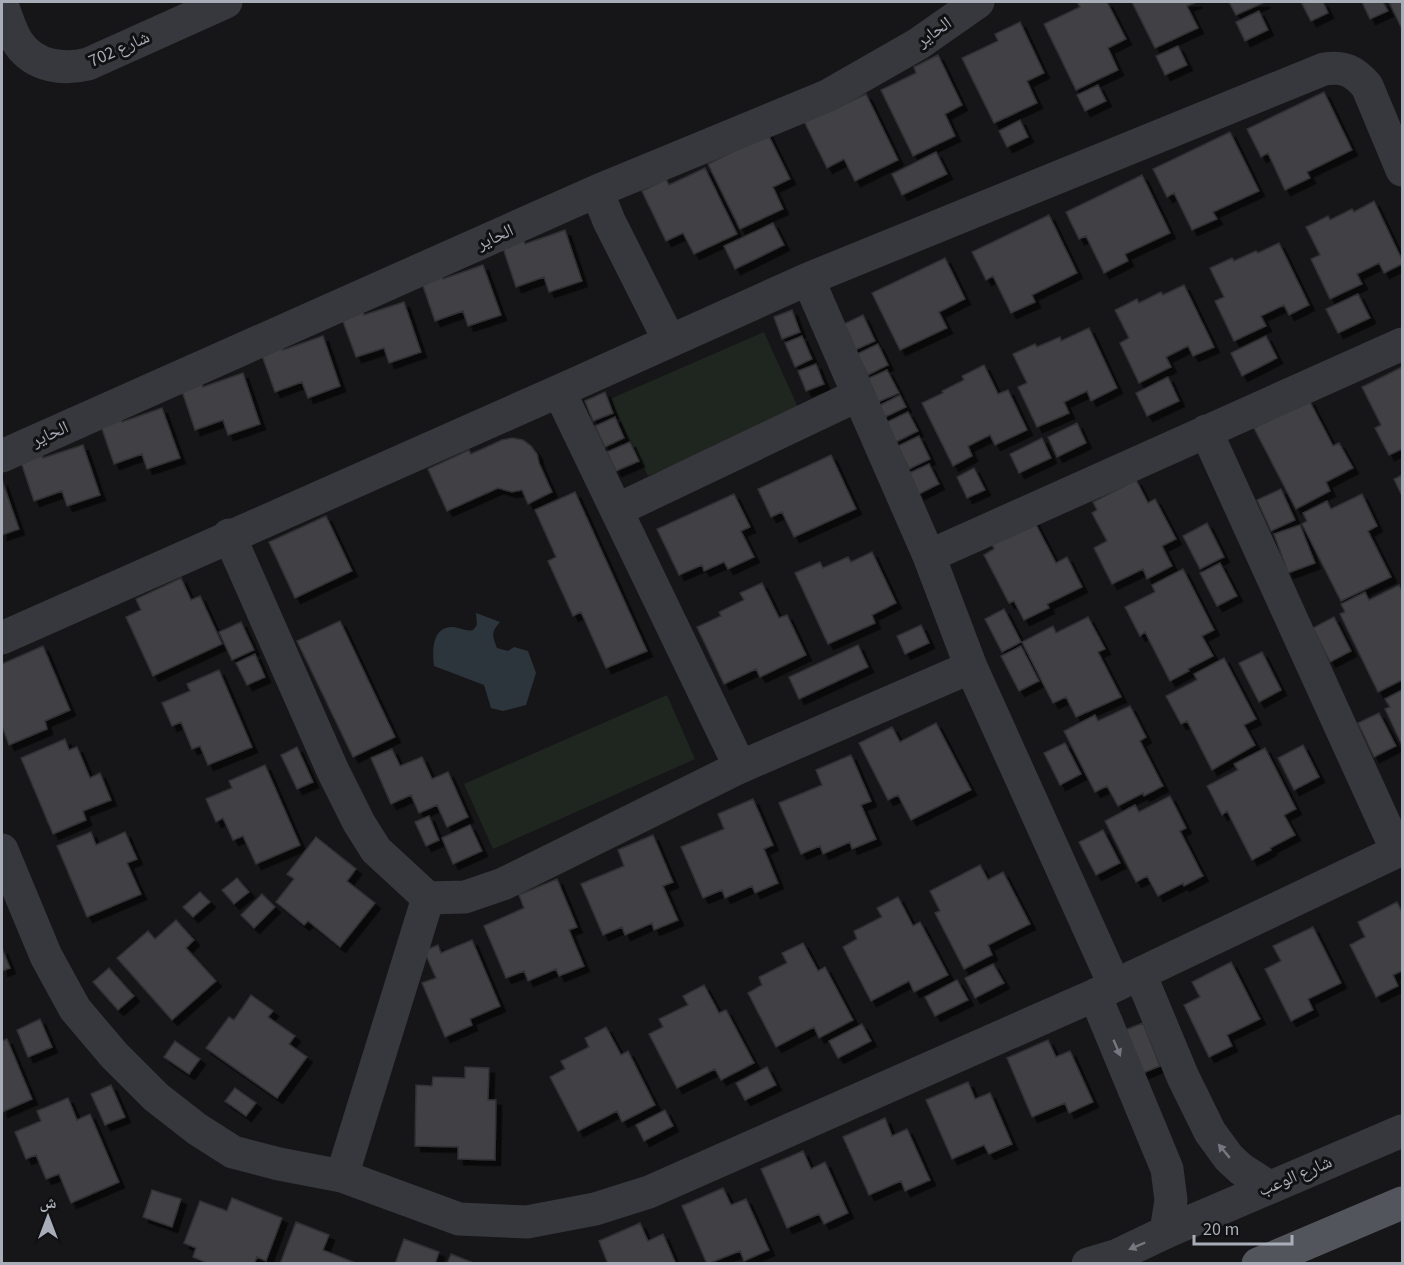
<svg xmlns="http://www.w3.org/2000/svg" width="1404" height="1265" viewBox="0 0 1404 1265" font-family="'Source Sans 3','Noto Naskh Arabic',sans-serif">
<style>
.green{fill:#1e261f}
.water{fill:#2c353c}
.building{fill:#404145;stroke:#303034;stroke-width:1.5;filter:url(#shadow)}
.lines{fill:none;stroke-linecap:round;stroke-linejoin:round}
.minor{stroke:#37383d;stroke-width:33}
.major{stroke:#53555c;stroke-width:33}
.oneway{fill:#757881}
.labels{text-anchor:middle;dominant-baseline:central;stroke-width:6;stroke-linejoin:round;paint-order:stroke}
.street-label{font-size:18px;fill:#a8adb8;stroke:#111113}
</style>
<defs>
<filter id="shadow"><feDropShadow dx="5.5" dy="5.5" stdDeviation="0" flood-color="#0009"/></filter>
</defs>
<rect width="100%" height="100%" fill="#161618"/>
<path class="green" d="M764 332 800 412 648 476 610 399Z
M667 695 695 759 493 849 464 784Z"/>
<path class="water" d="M476 613 500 622C491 632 492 636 497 648L508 651 514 647 528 651 536 673 526 705 503 711 491 708 484 685 434 666C432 651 432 625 454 627 461 628 466 632 473 630L477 625Z"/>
<path class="building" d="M1077 2H1107L1126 39 1108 48 1118 70 1076 90 1044 24 1080 7Z
M1132 2H1197L1187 6 1198 28 1155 48Z
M1229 2H1265L1236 15Z
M1301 2H1323L1328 13 1311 21Z
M1362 2H1383L1388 11 1370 19Z
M1389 2H1402V29Z
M1259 11 1268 30 1245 41 1236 22Z
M1020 22 1044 73 1027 81 1037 103 994 123 962 58 998 41 995 34Z
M1178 46 1187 65 1165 75 1156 56Z
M938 55 962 105 945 114 955 136 913 156 881 90 916 73 914 67Z
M1098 85 1106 101 1085 111 1077 95Z
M1324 92 1352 150 1307 172 1310 178 1285 190 1268 153 1261 157 1247 129Z
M866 94 898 160 855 181 844 159 827 168 802 117 830 111Z
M1020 120 1028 137 1007 147 999 131Z
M765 128 790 179 773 187 783 209 740 229 708 164 744 146Z
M1230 132 1259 191 1213 212 1217 219 1192 230 1174 193 1167 197 1153 169Z
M936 152 947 174 902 195 892 174Z
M705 168 737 234 694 254 683 233 666 241 642 191 666 179 669 185Z
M1142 175 1170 233 1125 254 1128 261 1104 273 1086 236 1079 239 1066 212Z
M1374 201 1402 260V264L1384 273 1379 263 1357 274 1362 284 1330 299 1311 259 1320 255 1306 227 1328 216 1330 220 1352 209 1354 212Z
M1049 215 1077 273 1032 295 1035 302 1011 313 993 276 986 280 972 252Z
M773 223 784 245 735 269 724 246Z
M565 230 582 281 549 292 544 277 516 287 502 245 523 238 525 244Z
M1279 243 1309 305 1289 315 1284 305 1261 316 1266 326 1234 341 1215 301 1224 297 1210 268 1232 258 1234 261 1256 251 1258 253Z
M945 258 965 299 939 312 947 328 900 350 872 293Z
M483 265 501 315 468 326 463 311 435 321 421 280 441 273 443 279Z
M1184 285 1214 347 1193 356 1188 346 1166 357 1171 367 1139 383 1120 343 1129 338 1115 310 1137 299 1139 303 1161 292 1163 295Z
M1358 294 1370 318 1338 333 1326 309Z
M404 302 421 352 389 363 384 348 356 357 341 316 362 309 364 315Z
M792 310 800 332 782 339 774 317Z
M863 315 875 341 855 350 842 325Z
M1089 328 1117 388 1091 401 1087 391 1064 402 1069 413 1037 427 1018 387 1027 383 1013 354 1035 344 1037 347 1060 337 1061 341Z
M323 336 340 386 308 398 302 382 275 392 260 350 281 343 283 350Z
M802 336 812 359 795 367 785 343Z
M1266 336 1277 358 1242 376 1231 353Z
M878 344 888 365 868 375 857 354Z
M816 364 824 384 806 391 798 371Z
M984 365 998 394 1008 390 1027 430 995 445 990 435 968 446 972 456 953 466 922 403 943 393 942 391 964 380 962 376Z
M1402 367V449L1389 455 1375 428 1381 425 1362 387Z
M887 370 899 393 878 402 867 379Z
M243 373 260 424 228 435 223 420 195 430 181 388 201 382 203 387Z
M1168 377 1179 401 1147 416 1136 393Z
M605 392 613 413 593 421 585 401Z
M900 395 906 407 883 418 878 406Z
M1309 400 1333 446 1339 443 1353 468 1326 482 1330 491 1296 509 1254 428Z
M162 408 180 458 147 469 142 454 114 464 100 423 120 416 122 422Z
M908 412 918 431 896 442 887 422Z
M615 417 624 438 605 447 595 426Z
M1077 423 1086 443 1057 457 1048 437Z
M919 436 930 459 909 469 898 446Z
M512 438 523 440 531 446 537 454 539 463 552 492 528 504 522 490 512 492 498 488 447 511 428 469 469 450 471 454 502 440Z
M1042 438 1051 458 1019 473 1010 454Z
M630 442 639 461 616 471 607 452Z
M83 445 100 495 67 506 62 491 34 501 20 459 41 452 43 458Z
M831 455 856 509 794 537 782 512 771 517 758 489Z
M929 464 939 484 919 494 909 473Z
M974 468 985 490 967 498 957 477Z
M1402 475V496L1394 479Z
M2 480 19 529 2 535Z
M1136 480 1148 503 1155 499 1176 539 1162 546 1172 566 1147 579 1143 569 1112 584 1094 548 1107 541 1092 513 1097 510 1093 502Z
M1281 489 1295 520 1271 531 1257 500Z
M575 492 647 651 606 668 581 612 573 616 548 561 556 557 535 510Z
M734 494 750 527 741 531 754 557 728 569 724 562 704 571 702 565 679 575 657 529Z
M1362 494 1377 526 1368 531 1391 577 1341 601 1302 524 1307 521 1303 513 1327 501 1331 509Z
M326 516 352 571 295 598 269 542Z
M1033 519 1056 563 1067 557 1082 587 1047 604 1049 608 1024 620 1014 601 1009 603 984 555 994 549 991 541Z
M1207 523 1224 557 1200 569 1183 536Z
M1300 525 1315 563 1288 573 1274 534Z
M872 552 896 603 872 615 875 623 828 644 795 573 820 562 823 568 848 557 851 562Z
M1220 563 1237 596 1217 606 1200 573Z
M1183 569 1214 630 1202 636 1213 656 1188 669 1189 671 1170 681 1145 632 1140 636 1125 607 1155 592 1152 585Z
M181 578 191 600 200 596 222 644 153 676 126 617 141 610 136 599Z
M762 583 779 618 787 615 806 655 760 677 756 669 724 684 697 627 721 616 719 612 744 600 740 593Z
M1399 585 1402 591V680L1378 692 1340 614 1345 612 1341 604 1365 592 1369 600Z
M1004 609 1021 642 1002 652 985 619Z
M1088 617 1105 649 1098 652 1121 697 1076 717 1066 697 1053 703 1022 642 1053 626 1056 633Z
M1334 617 1351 651 1330 662 1313 628Z
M340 621 395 737 353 757 297 641Z
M241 622 254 650 232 660 219 632Z
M921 625 929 643 905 654 897 636Z
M858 645 868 667 799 699 789 677Z
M43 646 70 710 45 721 47 729 9 745 2 726V664Z
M1021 646 1039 681 1019 691 1001 656Z
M1262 652 1281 690 1259 702 1239 663Z
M255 654 265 677 247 685 236 663Z
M1224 658 1256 719 1244 725 1255 745 1212 770 1187 721 1181 724 1166 696 1197 680 1194 674Z
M219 670 252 747 208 765 200 746 192 749 181 722 172 726 162 703 190 691 187 684Z
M1402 690V745L1385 709 1390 707 1385 699Z
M1130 706 1146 737 1140 741 1163 786 1144 796 1143 793 1118 806 1107 786 1095 792 1064 731 1095 715 1098 721Z
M1379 713 1396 746 1374 757 1358 723Z
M936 723 971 790 911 820 898 795 888 800 859 743 892 727 900 742Z
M65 739 69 750 77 747 90 778 100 773 111 800 83 811 86 820 53 834 21 758Z
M1065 743 1081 774 1060 785 1044 753Z
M1303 745 1319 777 1294 790 1278 758Z
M297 747 313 782 297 789 281 755Z
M1265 748 1296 809 1284 815 1295 835 1270 848 1271 850 1252 860 1227 811 1222 815 1207 786 1238 770 1234 764Z
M392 749 400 766 422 757 432 779 448 772 468 817 447 827 437 805 419 813 411 795 391 804 371 758Z
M851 755 871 801 861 805 876 839 852 849 850 842 823 854 820 846 801 854 779 803 822 785 816 770Z
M265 765 300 845 256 864 243 836 233 840 223 818 216 822 206 799 232 788 229 781Z
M1170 796 1186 828 1180 831 1203 876 1184 886 1183 883 1158 896 1147 876 1136 882 1105 821 1135 805 1139 812Z
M753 799 773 845 764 849 778 883 755 893 752 886 725 898 722 890 703 898 681 847 724 829 718 814Z
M429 816 439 840 426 846 415 822Z
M470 825 482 851 453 864 442 838Z
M1103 830 1120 863 1096 875 1079 842Z
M91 832 96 845 125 832 137 859 127 863 141 894 87 917 57 846Z
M653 835 673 882 663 886 678 920 654 930 652 923 625 935 622 927 603 935 581 884 624 866 618 850Z
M316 837 356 869 347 881 375 903 340 947 308 921 304 925 276 902 294 879 287 874Z
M980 865 988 880 1003 872 1030 924 988 945 992 955 964 969 935 913 940 911 930 891Z
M237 878 249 892 234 904 222 890Z
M557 879 577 927 569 930 584 966 559 976 556 969 528 981 524 971 506 978 484 926 524 908 519 895Z
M200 892 210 902 193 917 183 907Z
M262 894 275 907 254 928 241 915Z
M898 897 913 926 920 922 948 975 914 992 909 981 871 1001 843 947 857 939 854 931 882 917 877 908Z
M1397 902 1402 912V971L1393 975 1398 986 1376 997 1350 945 1365 937 1358 922Z
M176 920 194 940 186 948 216 981 172 1020 117 958 148 931 155 939Z
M1313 927 1341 983 1308 999 1313 1010 1291 1021 1265 969 1281 961 1273 946Z
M472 940 500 1006 470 1019 472 1025 445 1037 422 983 436 978 424 951 438 945 441 953Z
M803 943 818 971 825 967 853 1020 819 1038 814 1027 776 1047 748 993 762 985 759 977 787 963 782 953Z
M2 948 10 968 2 971Z
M1231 962 1260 1019 1227 1035 1232 1046 1209 1057 1184 1005 1200 997 1192 982Z
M993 964 1004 983 975 998 965 978Z
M109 968 134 996 118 1010 93 982Z
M957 980 968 1000 935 1016 925 997Z
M704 985 719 1013 726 1010 754 1063 721 1080 715 1069 677 1088 649 1034 663 1027 659 1019 688 1005 683 996Z
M251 995 273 1011 268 1017 295 1036 289 1044 307 1057 277 1098 206 1048 229 1017 234 1020Z
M40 1019 52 1047 28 1057 17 1030Z
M1143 1023 1160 1066 1143 1073 1125 1030Z
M862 1024 871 1041 838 1058 829 1041Z
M606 1027 621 1055 628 1051 655 1105 622 1122 617 1111 578 1131 550 1077 565 1069 561 1061 589 1047 585 1038Z
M7 1039 32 1099 2 1112V1041Z
M1048 1040 1056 1057 1070 1051 1093 1102 1069 1113 1065 1103 1032 1117 1007 1058Z
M175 1041 200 1059 189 1074 164 1057Z
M465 1067 489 1068 488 1100H496L495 1160 458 1159V1147L415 1146 416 1085 432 1086 433 1077 465 1078Z
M767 1067 776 1085 745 1100 736 1083Z
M968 1082 975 1099 990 1093 1012 1144 989 1154 984 1145 952 1159 926 1100Z
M111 1085 125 1117 105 1125 91 1094Z
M235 1088 256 1103 246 1116 225 1101Z
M68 1098 77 1120 90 1114 119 1182 71 1203 59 1174 46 1179 36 1155 26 1159 15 1132 41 1121 37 1111Z
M665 1110 673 1126 644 1141 636 1125Z
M885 1118 892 1136 907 1129 930 1180 905 1191 901 1181 869 1195 843 1137Z
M803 1151 811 1169 825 1162 848 1213 824 1224 819 1214 787 1228 761 1169Z
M723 1188 731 1205 746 1199 769 1250 744 1261 740 1251 707 1264 682 1206Z
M152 1190 181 1199 172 1227 143 1217Z
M232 1198 282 1218 266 1261 257 1257 254 1264H209L193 1257 196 1248 184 1243 200 1201 227 1211Z
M296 1222 329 1235 323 1250 358 1264H280Z
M640 1223 648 1241 663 1234 676 1264H608L599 1241Z
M404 1239 439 1252 435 1264H395Z
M451 1254 476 1264H447Z"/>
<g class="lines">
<path class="minor" d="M2 5C7 17 11 33 19 44 35 67 64 70 88 64L226 2
M597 191 609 221 669 340
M808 279 929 556 971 667
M559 391 740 767
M1206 431 1397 851
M2 456 597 191 827 96 918 44 978 2
M617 510 858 395
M229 535 333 771 359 823 376 850 428 898 465 897 503 884 740 767 971 667 1114 984
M929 556 1402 344
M2 638 559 391 808 279 1324 69C1344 66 1354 71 1367 86L1402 170
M2 850 46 956 75 1009 114 1055 156 1097 197 1129 233 1152 279 1164 342 1176 459 1219 527 1222 595 1209 649 1192 1095 995 1402 849
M1140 974 1183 1077 1210 1132 1229 1158 1241 1169 1269 1187
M1095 995 1167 1169 1171 1200 1166 1232
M342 1176 428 898
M1088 1264 1118 1255 1166 1232 1402 1131"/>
<path class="major" d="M1258 1264 1402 1203"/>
</g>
<defs><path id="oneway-solid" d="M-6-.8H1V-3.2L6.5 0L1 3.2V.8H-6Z" transform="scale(1.5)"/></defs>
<g class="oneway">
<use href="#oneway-solid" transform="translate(1117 1048) rotate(67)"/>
<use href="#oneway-solid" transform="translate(1224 1151) rotate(-130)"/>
<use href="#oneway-solid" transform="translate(1137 1246) rotate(157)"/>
</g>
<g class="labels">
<g class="street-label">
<text transform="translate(934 32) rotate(-35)">الحاير</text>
<text transform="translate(119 49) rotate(-24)">شارع 702</text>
<text transform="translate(495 237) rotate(-24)">الحاير</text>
<text transform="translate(50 434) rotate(-24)">الحاير</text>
<text transform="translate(1295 1176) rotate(-23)">شارع الوعب</text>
</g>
</g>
<rect width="1404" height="1265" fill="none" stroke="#a8adb8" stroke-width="6"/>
<g transform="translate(48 1217)" stroke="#111113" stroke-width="4.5" paint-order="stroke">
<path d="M0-4.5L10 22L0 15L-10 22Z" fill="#a8adb8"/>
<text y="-9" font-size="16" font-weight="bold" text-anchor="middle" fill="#a8adb8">ش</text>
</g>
<path d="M1194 1235v9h98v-9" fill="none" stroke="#a8adb8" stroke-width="3"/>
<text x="1203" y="1235" font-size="18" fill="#a8adb8" stroke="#111113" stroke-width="4.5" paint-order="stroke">20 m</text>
</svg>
